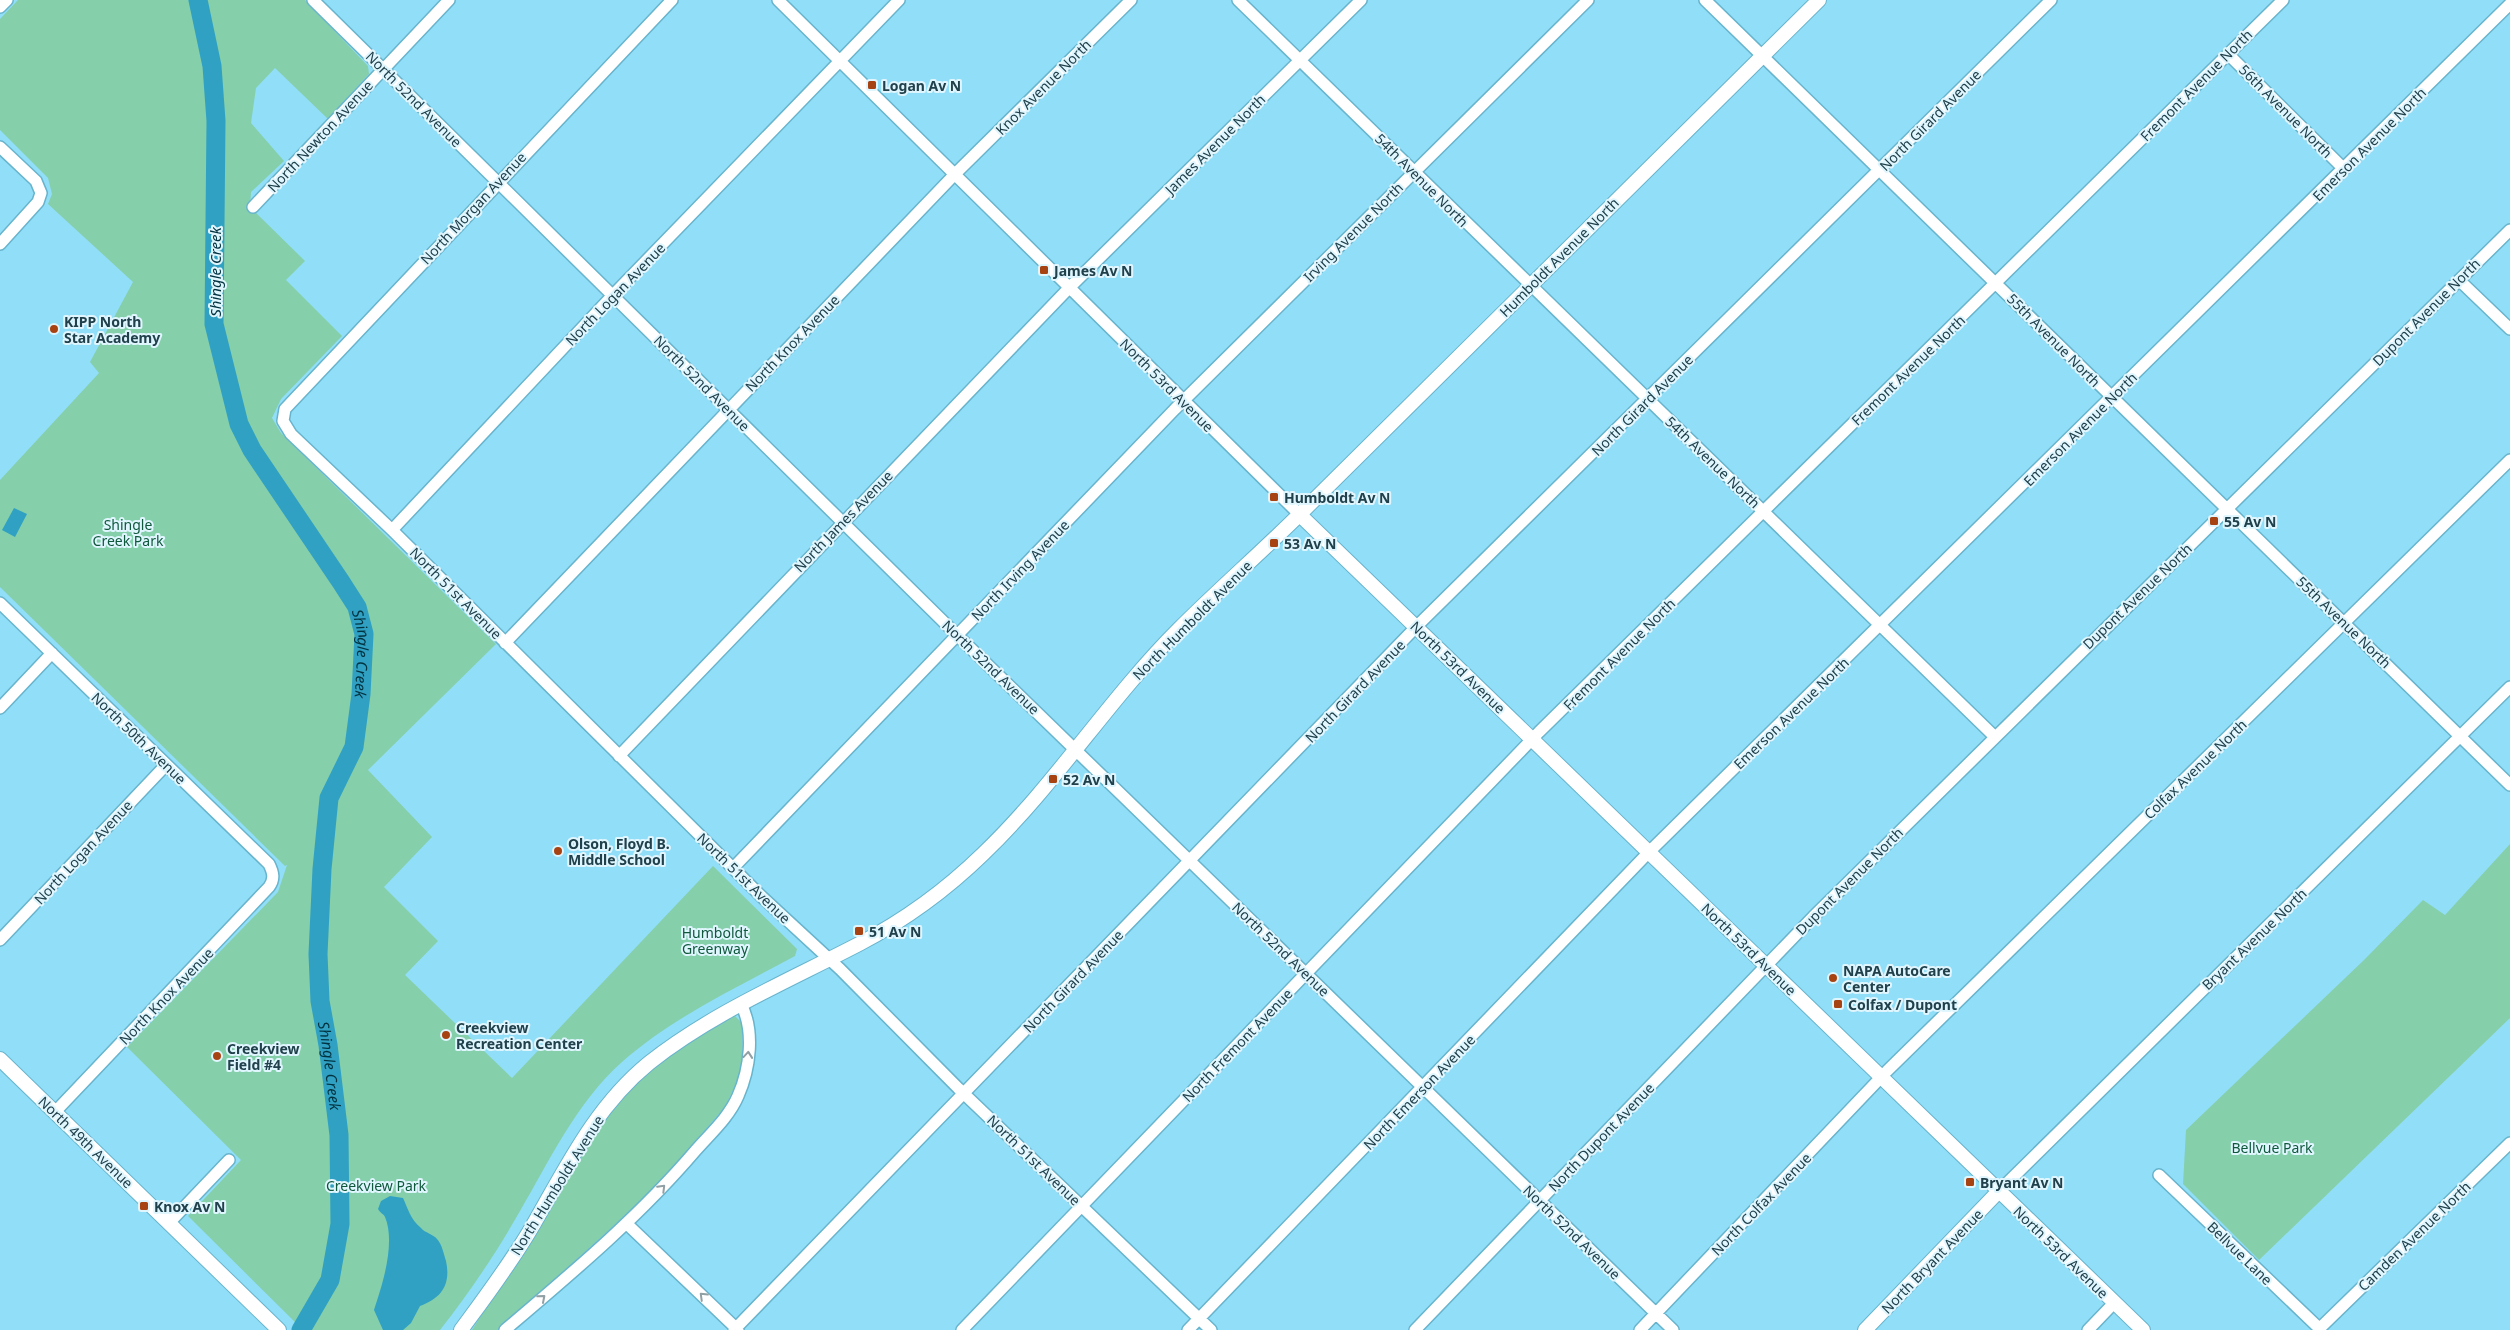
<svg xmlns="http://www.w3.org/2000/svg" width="2510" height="1330" viewBox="0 0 2510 1330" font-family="'Noto Sans',sans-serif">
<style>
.green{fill:#85cfab}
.water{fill:#30a1c2}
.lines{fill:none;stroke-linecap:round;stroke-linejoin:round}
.river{stroke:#30a1c2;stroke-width:19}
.minor-casing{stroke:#68b4cd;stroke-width:14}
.tertiary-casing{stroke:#68b4cd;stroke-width:16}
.minor{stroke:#fff;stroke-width:11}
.tertiary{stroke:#fff;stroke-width:14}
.oneway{stroke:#90a0a5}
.poi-dot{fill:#a74313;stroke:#e0f6fe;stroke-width:2}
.labels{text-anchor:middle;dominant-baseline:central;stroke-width:4;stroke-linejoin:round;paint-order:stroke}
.poi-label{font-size:14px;font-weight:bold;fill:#20404b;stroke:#e0f6fe;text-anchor:start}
.street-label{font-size:14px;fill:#20404b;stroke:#e0f6fe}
.park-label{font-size:14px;fill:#0f583c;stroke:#e0f6fe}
.water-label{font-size:15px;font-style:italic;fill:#003240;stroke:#e0f6fe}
</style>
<rect width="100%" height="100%" fill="#91def8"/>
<path class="green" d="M18 0H305L368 66 369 74 328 119 275 68 256 88 251 123 284 161 251 192 250 207 305 261 286 280 342 336 281 399 272 418 281 433 496 644 368 770 432 837 384 887 438 941 405 975 512 1078 713 866 797 949 795 956C736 988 673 1017 622 1062 576 1103 550 1160 520 1211 496 1253 470 1292 440 1330H303L188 1216 241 1160 127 1047 278 892 287 865 285 866 0 587V480L99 373 90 362 133 282 48 204 52 194 48 178 0 130V19Z
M2510 844V1018L2259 1260 2183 1184 2186 1130 2364 960 2423 900 2445 915Z
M734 1015 742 1023 743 1069 725 1107 654 1189 499 1330H472C490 1301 511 1274 528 1244 550 1209 566 1169 590 1136 631 1079 673 1048 734 1015Z"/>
<path class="water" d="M14 508 27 514 15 537 2 530Z
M390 1196 403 1198C408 1209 411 1220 421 1228 425 1233 433 1234 437 1239 442 1244 444 1255 446 1261 451 1284 442 1298 420 1306L411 1323 403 1330H383L374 1310C382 1286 396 1243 385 1217 384 1214 380 1213 378 1209L381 1201Z"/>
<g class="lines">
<path class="river" id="s1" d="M198 0 212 66 216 121 214 324 239 424 252 450 341 582 357 607 364 634 361 694 354 747 329 798 322 869 318 954 320 1001 328 1045 339 1135 340 1224 330 1280 301 1330"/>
<g class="minor-casing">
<path id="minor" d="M313 0 957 635 1673 1330
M672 0 285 409 283 421 291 434 392 530 762 897 840 969 958 1088 1211 1330
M778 0 1300 515
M1238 0 1994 736
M1705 0 2510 785
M0 7 7 0
M2228 54 2344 169
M0 147 36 181 41 193 38 202 0 244
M253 207 449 0
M2459 280 2510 329
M392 530 613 295 899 0
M0 603 269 864C273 872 275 879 269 887L55 1112
M505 643 955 174 1131 0
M0 708 52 653
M619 756 1069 288 1361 0
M733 868 1175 409 1588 0
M0 940 166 765
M2159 1175 2321 1330
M1999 1191 2510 687
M169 1223 229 1160
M627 1224 738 1330
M505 1330C572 1273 639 1217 696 1150 711 1133 729 1117 738 1096 750 1069 755 1031 741 1004
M734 1330 1417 626 2051 0
M962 1330 1539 732 2283 0
M1188 1330 1649 852 2510 4
M1415 1330 1813 917 2510 230
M1640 1330 1887 1071 2510 460
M2088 1330 2114 1303
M2318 1330 2510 1143"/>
</g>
<g class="tertiary-casing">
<path id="tertiary" d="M1300 515 2143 1330
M0 1059 279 1330
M461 1330C486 1296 511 1263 532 1227 566 1168 595 1107 649 1063 712 1013 788 981 859 944 903 921 947 889 983 854 1055 785 1109 699 1179 629 1220 588 1264 550 1305 509 1477 340 1647 169 1819 0
M1865 1330 1999 1191"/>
</g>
<use href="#minor" class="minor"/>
<use href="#tertiary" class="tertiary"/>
</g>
<defs><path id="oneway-chevron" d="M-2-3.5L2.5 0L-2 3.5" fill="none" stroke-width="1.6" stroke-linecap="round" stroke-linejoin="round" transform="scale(1.25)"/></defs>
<g class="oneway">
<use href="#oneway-chevron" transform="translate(748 1055) rotate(-85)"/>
<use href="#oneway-chevron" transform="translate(662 1188) rotate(-45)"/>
<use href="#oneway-chevron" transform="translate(703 1296) rotate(-136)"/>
<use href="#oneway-chevron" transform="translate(542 1298) rotate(-41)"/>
</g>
<g class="poi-dot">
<rect x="867" y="80" width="10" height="10" rx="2.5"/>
<rect x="1039" y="265" width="10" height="10" rx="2.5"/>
<circle cx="54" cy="329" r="5"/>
<rect x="1269" y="492" width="10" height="10" rx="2.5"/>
<rect x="2209" y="516" width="10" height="10" rx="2.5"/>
<rect x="1269" y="538" width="10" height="10" rx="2.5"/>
<rect x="1048" y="774" width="10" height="10" rx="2.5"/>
<circle cx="558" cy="851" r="5"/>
<rect x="854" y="926" width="10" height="10" rx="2.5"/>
<circle cx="1833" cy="978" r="5"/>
<rect x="1833" y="999" width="10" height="10" rx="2.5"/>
<circle cx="446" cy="1035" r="5"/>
<circle cx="217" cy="1056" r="5"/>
<rect x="1965" y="1177" width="10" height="10" rx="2.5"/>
<rect x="139" y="1201" width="10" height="10" rx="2.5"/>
</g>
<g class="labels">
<g class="poi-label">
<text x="882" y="85">Logan Av N</text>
<text x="1054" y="270">James Av N</text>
<text x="64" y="321">KIPP North<tspan x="64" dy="16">Star Academy</tspan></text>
<text x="1284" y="497">Humboldt Av N</text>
<text x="2224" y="521">55 Av N</text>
<text x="1284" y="543">53 Av N</text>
<text x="1063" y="779">52 Av N</text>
<text x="568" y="843">Olson, Floyd B.<tspan x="568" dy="16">Middle School</tspan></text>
<text x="869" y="931">51 Av N</text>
<text x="1843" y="970">NAPA AutoCare<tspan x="1843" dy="16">Center</tspan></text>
<text x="1848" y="1004">Colfax / Dupont</text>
<text x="456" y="1027">Creekview<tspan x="456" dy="16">Recreation Center</tspan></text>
<text x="227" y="1048">Creekview<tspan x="227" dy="16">Field #4</tspan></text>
<text x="1980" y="1182">Bryant Av N</text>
<text x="154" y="1206">Knox Av N</text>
</g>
<g class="street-label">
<text transform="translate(2196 85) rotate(-45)">Fremont Avenue North</text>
<text transform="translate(1043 87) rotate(-45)">Knox Avenue North</text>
<text transform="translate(414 99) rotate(45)">North 52nd Avenue</text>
<text transform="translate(2286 111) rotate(45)">56th Avenue North</text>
<text transform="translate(1930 120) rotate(-45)">North Girard Avenue</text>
<text transform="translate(320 136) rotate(-47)">North Newton Avenue</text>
<text transform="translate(1215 144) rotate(-45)">James Avenue North</text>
<text transform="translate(2369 144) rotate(-45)">Emerson Avenue North</text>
<text transform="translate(1422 180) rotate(45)">54th Avenue North</text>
<text transform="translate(473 208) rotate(-47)">North Morgan Avenue</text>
<text transform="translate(1353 232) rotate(-45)">Irving Avenue North</text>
<text transform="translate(1559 257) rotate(-45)">Humboldt Avenue North</text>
<text transform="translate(615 294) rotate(-46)">North Logan Avenue</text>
<text transform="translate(2426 312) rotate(-45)">Dupont Avenue North</text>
<text transform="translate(2054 340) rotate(45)">55th Avenue North</text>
<text transform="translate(792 343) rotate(-46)">North Knox Avenue</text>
<text transform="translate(1908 370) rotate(-44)">Fremont Avenue North</text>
<text transform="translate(702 383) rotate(45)">North 52nd Avenue</text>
<text transform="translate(1167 385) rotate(45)">North 53rd Avenue</text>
<text transform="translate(1642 405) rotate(-45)">North Girard Avenue</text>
<text transform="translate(2080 429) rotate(-45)">Emerson Avenue North</text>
<text transform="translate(1713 462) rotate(44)">54th Avenue North</text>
<text transform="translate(843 521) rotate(-46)">North James Avenue</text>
<text transform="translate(1020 570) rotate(-46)">North Irving Avenue</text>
<text transform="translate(456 593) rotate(45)">North 51st Avenue</text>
<text transform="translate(2137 596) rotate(-44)">Dupont Avenue North</text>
<text transform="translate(1192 620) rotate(-45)">North Humboldt Avenue</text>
<text transform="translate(2344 622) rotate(44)">55th Avenue North</text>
<text transform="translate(1619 654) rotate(-45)">Fremont Avenue North</text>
<text transform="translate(991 667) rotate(44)">North 52nd Avenue</text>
<text transform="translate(1458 667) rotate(44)">North 53rd Avenue</text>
<text transform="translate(1355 691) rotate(-46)">North Girard Avenue</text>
<text transform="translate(1791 713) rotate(-44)">Emerson Avenue North</text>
<text transform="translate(139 738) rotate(44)">North 50th Avenue</text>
<text transform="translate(2195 769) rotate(-44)">Colfax Avenue North</text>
<text transform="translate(83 852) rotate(-47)">North Logan Avenue</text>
<text transform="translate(744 878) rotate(44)">North 51st Avenue</text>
<text transform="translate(1849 881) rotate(-45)">Dupont Avenue North</text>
<text transform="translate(2254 939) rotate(-44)">Bryant Avenue North</text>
<text transform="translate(1281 949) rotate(44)">North 52nd Avenue</text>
<text transform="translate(1749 949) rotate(44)">North 53rd Avenue</text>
<text transform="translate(1073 981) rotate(-46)">North Girard Avenue</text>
<text transform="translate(166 996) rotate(-46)">North Knox Avenue</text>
<text transform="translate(1237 1045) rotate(-46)">North Fremont Avenue</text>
<text transform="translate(1419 1092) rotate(-46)">North Emerson Avenue</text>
<text transform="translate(1601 1137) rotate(-46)">North Dupont Avenue</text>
<text transform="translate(86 1142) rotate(44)">North 49th Avenue</text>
<text transform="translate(1034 1160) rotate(44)">North 51st Avenue</text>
<text transform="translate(557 1185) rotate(-58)">North Humboldt Avenue</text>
<text transform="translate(1761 1204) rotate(-46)">North Colfax Avenue</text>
<text transform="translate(1572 1232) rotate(44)">North 52nd Avenue</text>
<text transform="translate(2414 1236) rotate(-44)">Camden Avenue North</text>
<text transform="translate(2061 1252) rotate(44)">North 53rd Avenue</text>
<text transform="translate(2240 1253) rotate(44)">Bellvue Lane</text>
<text transform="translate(1932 1261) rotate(-46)">North Bryant Avenue</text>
</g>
<g class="park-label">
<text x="128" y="524">Shingle<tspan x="128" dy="16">Creek Park</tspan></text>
<text x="715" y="932">Humboldt<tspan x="715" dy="16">Greenway</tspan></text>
<text x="2272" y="1147">Bellvue Park</text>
<text x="376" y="1185">Creekview Park</text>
</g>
<g class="water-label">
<text transform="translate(215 272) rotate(-90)">Shingle Creek</text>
<text stroke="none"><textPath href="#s1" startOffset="694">Shingle Creek</textPath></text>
<text stroke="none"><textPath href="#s1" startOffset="1114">Shingle Creek</textPath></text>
</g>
</g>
</svg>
